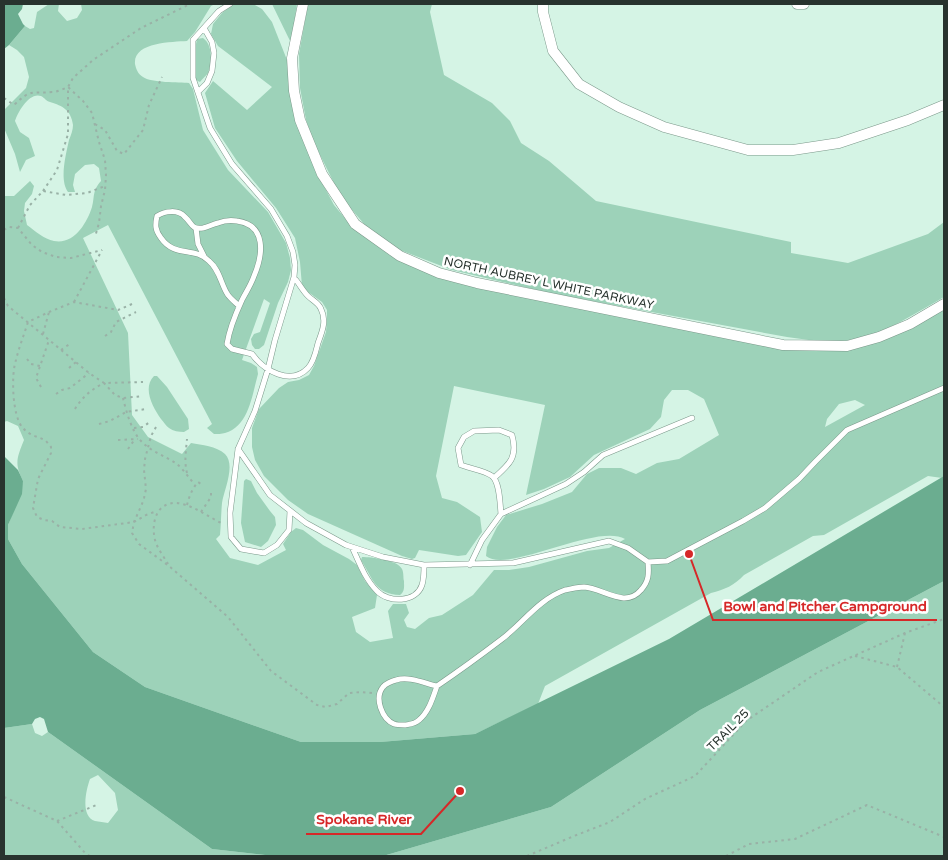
<svg xmlns="http://www.w3.org/2000/svg" width="948" height="860" viewBox="0 0 948 860" font-family="'Varela Round',sans-serif">
<style>
.green{fill:#9dd2b9;fill-rule:evenodd}
.water{fill:#6bad90}
.lines{fill:none;stroke-linecap:round;stroke-linejoin:round}
.service-casing{stroke:#7b988a;stroke-width:6}
.minor-casing{stroke:#7b988a;stroke-width:11}
.path{stroke:#99b1a6;stroke-width:2;stroke-dasharray:2.5 4;stroke-linecap:butt}
.service{stroke:#fff;stroke-width:5}
.minor{stroke:#fff;stroke-width:10}
.labels{text-anchor:middle;dominant-baseline:central;stroke-width:5;stroke-linejoin:round;paint-order:stroke}
.street-label{font-size:12px;fill:#28332e;stroke:#fff}
.leader{fill:none;stroke:#d62828;stroke-width:2}
.callout-dot{fill:#d62828;stroke:#fff;stroke-width:2}
.callout-label{font-size:14px;text-anchor:middle;font-weight:bold;fill:#d62828;stroke:#fff;stroke-width:5;stroke-linejoin:round;paint-order:stroke}
</style>
<rect width="100%" height="100%" fill="#d5f4e5"/>
<path class="green" d="M49 4H59L58 11 67 21 77 18 82 10 81 4H215L211 6 195 32 187 41C172 42 133 42 135 64 136 69 138 74 143 77 151 83 179 82 189 83L193 89 203 130 228 170 268 212 286 243 290 258 291 270 288 282 278 303 264 345 259 349H255L252 345 251 339 254 334 260 332 270 303 264 299 242 360 251 363 257 367 258 374C252 395 249 426 225 433 222 434 217 434 214 434L207 428 212 424 108 225 83 238 128 333 132 415 148 437 182 454 191 443C202 445 216 446 225 454 236 465 224 490 222 503 221 514 221 525 220 535L216 539 230 558 258 565 286 550 283 544 291 532 296 528 303 530 323 545 349 559 357 565 365 581 377 595 375 608 352 617 356 632 370 642 393 638 388 611 393 604H406L409 613 404 620 407 627 415 629 429 618 442 615 473 595 494 570H509L529 567 587 551 609 548 625 539C596 523 508 574 486 556L487 547 497 527 506 515 542 504 572 492 587 474 599 468H621L636 474 657 463 679 459 719 435 704 399 688 390H672L664 400 661 417 650 429 594 455 570 477 544 489 526 495 545 405 454 386 436 476 442 498 457 502 480 517 482 532 466 555 458 556 419 550 415 558 412 559 402 556 308 514 288 500 264 476 255 460 252 447V428L259 409 279 388 288 382 299 380 309 375 314 366 326 332 327 320V310L322 302 308 292 302 286 300 262 295 238 276 208 237 161 215 128 205 93 213 81 247 110 272 87 218 46 211 34 213 24 222 13 234 4H253L262 9 272 22 287 60 318 175 334 205 353 228 372 242 400 260 715 335 846 349 944 307V476L942 478 928 476 824 535 813 536 744 575C735 585 724 590 711 593L545 686 538 704 475 734 380 742H301L145 687 93 652 22 564 8 539V525L14 510 23 481C14 463 17 458 24 440L18 426 7 421 4 422V196H14L30 181 34 186 32 194 25 203 24 211 27 225C35 231 44 239 54 241 74 245 87 223 92 207 95 196 92 191 101 181L99 168 94 164 85 165 75 174 73 185 75 192H68C59 180 66 154 69 140 71 135 73 130 73 125 71 110 63 106 50 102 46 101 45 98 41 96 29 92 18 112 15 121L20 132 29 138 35 156 26 160 20 172 15 154 4 128V110L26 88 29 77 24 57 17 50 9 45 25 26 30 29 34 28 37 12ZM855 400 865 405 825 427 827 419 839 404Z
M272 4H297L291 43Z
M308 4H432L430 12 444 75 492 103 510 121 521 143 549 161 596 201 791 242V253L848 263 928 234 944 222V297C912 315 879 338 841 341 823 343 805 339 787 337L554 294 452 270 400 250 365 225 341 197 314 143 306 120 300 88 299 54Z
M203 38C213 45 212 62 208 73 206 76 202 79 200 82L196 80 194 73 196 44 197 39Z
M154 376H157L167 387 188 419 189 429 184 432C179 432 173 431 169 428 166 426 164 422 161 419 153 408 142 388 154 376Z
M246 479 251 481 257 493 270 511 275 517 276 525 268 541 261 547 245 542 241 523 244 481Z
M362 557C371 557 398 560 402 569 404 573 403 578 404 581 404 587 405 591 400 595 375 594 373 579 361 560Z
M944 581V856H383L551 807 700 710Z
M32 724 35 733 42 736 48 732 212 849 274 856H4V728ZM98 775 115 793 118 810 108 823C104 822 99 822 95 821 80 816 86 790 90 779Z"/>
<path class="water" d="M4 4H23L22 9 18 14 23 24 25 26 9 45 4 49Z
M4 456 18 470 23 481 22 494 8 525V539L22 564 93 652 145 687 301 742H380L475 734 669 639 944 476V581L700 710 551 807 383 856H274L212 849 48 732 44 719 40 717 35 719 32 724 4 728Z"/>
<g class="lines">
<g class="service-casing">
<path id="service" d="M230 4 219 11 193 40V78L210 128 232 164 271 209 287 236 293 252 295 265 294 277 275 340 268 369 255 411 238 449 230 513 231 537 241 549 264 553 277 545 289 530 290 511
M198 92 207 83 212 71 214 53 212 42 204 28
M196 228 198 244 205 258
M239 306C236 303 231 299 228 295 221 285 220 270 209 261 194 246 175 258 161 238 155 230 155 225 157 216 165 211 178 209 185 217 192 223 191 230 203 228 208 227 213 224 218 223 223 221 231 220 237 221 267 225 263 255 254 276 251 285 246 292 242 300 236 313 229 331 227 344L232 349 252 354C264 371 291 386 308 368 314 362 316 351 318 343 322 332 327 321 321 309 319 303 312 300 308 296 303 291 300 285 296 280
M238 449 270 495 306 523 346 545 383 557 424 565 513 563 609 541 628 548 648 562 667 561 743 521 765 508 799 479 816 461 847 430 944 388
M494 478C510 464 518 457 512 435L499 430 474 431 464 437 458 448 461 465C469 468 486 471 492 476 500 482 500 505 501 514
M352 547C359 562 365 579 377 591 388 603 416 603 422 585 424 579 424 571 424 565
M470 565 482 540 501 514 566 484 584 472 603 455 692 418
M437 686C433 697 429 712 419 720 415 724 411 724 405 725 402 725 397 725 394 724 382 719 374 698 383 687 385 684 392 681 396 680 409 676 424 683 437 686 459 671 481 655 502 639 523 623 539 599 565 590 571 589 578 587 584 587 603 588 625 609 641 590 649 581 649 574 648 562"/>
</g>
<g class="minor-casing">
<path id="minor" d="M303 4 292 58 294 91 300 120 322 174 355 224 400 256 439 273 477 283 783 345 847 346 879 337 910 324 944 304
M543 4V12L553 51 579 84 619 107 664 127 748 150H793L839 143 908 120 944 105
M797 4H804"/>
</g>
<path class="path" d="M4 98 14 105C32 88 31 94 52 92 57 92 63 89 68 87L83 101 92 113 99 142 105 160 106 175 105 190 101 206 99 223 95 237
M95 124 105 130 117 151 124 154 143 130 149 105 162 77
M43 191 57 170 68 134V87L73 78 93 60 141 28 190 4
M18 228 30 205 43 191 66 195 87 193 105 186
M4 230 9 227 18 228 32 245 42 252 56 257 71 258 102 250
M4 298 8 306 89 373 104 383 143 382
M74 302 102 250
M132 304 118 310 74 302 49 312 28 322C24 335 19 347 16 360 11 374 12 417 23 428 31 437 39 436 46 441 47 442 51 447 51 447V453L38 479 33 508 37 517 44 520 52 521 60 527 82 529 134 522 146 515 157 511
M43 334 49 312
M105 336 111 332 116 322 136 312
M61 350 71 343
M27 359 31 364 40 366
M69 368 76 362
M41 387 36 378 49 340
M56 394 62 390 70 388 89 373
M123 398C126 411 132 432 141 441 151 452 166 456 177 464 184 470 189 478 195 485
M75 409C82 397 92 389 104 383L115 395 123 398 143 396
M99 424 110 421 126 412 146 409
M156 427 151 436 145 459 144 470 146 489 144 498 142 504 134 522 132 533 139 544 169 566 228 617 271 671 317 705 326 707 337 704 349 693 361 692 372 693
M134 428 143 427 151 421
M118 440 138 439
M128 449 135 439
M187 473C184 461 186 451 187 439
M187 505C189 497 192 489 198 482L201 484
M201 512 211 497V493L209 491
M168 564C164 557 157 548 155 540 151 523 156 502 177 503 193 505 209 517 223 524
M855 656 897 667 944 707
M897 667 905 633
M4 797 57 821 86 854 90 856
M57 821 99 804
M527 856 574 836 610 822 645 799 695 776 746 721 818 672 905 633 944 619
M726 856 749 844 795 839 867 805 944 837"/>
<use href="#service" class="service"/>
<use href="#minor" class="minor"/>
</g>
<g class="labels">
<g class="street-label">
<text transform="translate(549 283) rotate(12)">NORTH AUBREY L WHITE PARKWAY</text>
<text transform="translate(728 730) rotate(-45)">TRAIL 25</text>
</g>
</g>
<path class="leader" d="M689 554L713 620H937M460 791L421 834H306"/>
<g class="callout-dot">
<circle cx="689" cy="554" r="5"/>
<circle cx="460" cy="791" r="5"/>
</g>
<g class="callout-label">
<text x="825" y="611">Bowl and Pitcher Campground</text>
<text x="364" y="824">Spokane River</text>
</g>
<rect width="948" height="860" fill="none" stroke="#28332e" stroke-width="10"/>
</svg>
